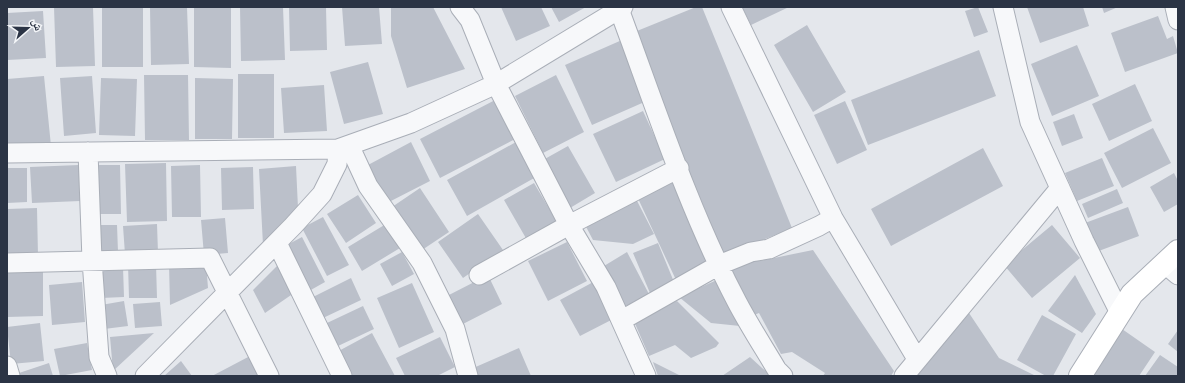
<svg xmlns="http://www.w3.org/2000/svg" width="1185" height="383" viewBox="0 0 1185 383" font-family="Jost,'Noto Naskh Arabic',sans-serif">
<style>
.building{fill:#bbc0ca}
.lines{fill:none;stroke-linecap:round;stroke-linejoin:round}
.street-casing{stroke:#a9aeb7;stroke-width:21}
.secondary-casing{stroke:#a9aeb7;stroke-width:24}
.street{stroke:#f7f8fa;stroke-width:19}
.secondary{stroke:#fff;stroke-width:22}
</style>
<rect width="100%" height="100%" fill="#e4e7ec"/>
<path class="building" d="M54 7H93L95 66 56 67Z
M102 7H143V67H102Z
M150 7H187L189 64 151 65Z
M194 7H231V68L194 67Z
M240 7H283L285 60 241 61Z
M289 7H326L327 50 290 51Z
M342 7H379L382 44 345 46Z
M391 7H433L465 69 407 88 391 36Z
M501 7H541L550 26 516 41Z
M551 7H586L559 22Z
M696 7H702L792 228 724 256 632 33Z
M742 7H789L751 25Z
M978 7 988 32 974 37 965 11Z
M1027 7H1083L1089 26 1040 43Z
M1102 7H1118L1104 13Z
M43 11 46 58 7 60V13Z
M1158 16 1167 39 1173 36 1178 53 1125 72 1111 33Z
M807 25 846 92 813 112 774 45Z
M622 40 649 100 592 125 565 65Z
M1077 45 1099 96 1052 116 1031 64Z
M979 50 996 96 868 145 851 100Z
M368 62 383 114 344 124 330 72Z
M238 74H274V138H238Z
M144 75H188L189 140H145Z
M556 75 584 132 543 153 515 96Z
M44 76 51 146 7 149V79Z
M92 76 96 133 64 136 60 78Z
M101 78 137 79 135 136 99 135Z
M195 78 233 79 232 139H195Z
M1135 84 1152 121 1109 141 1092 104Z
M324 85 327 131 284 133 281 88Z
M497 99 517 138 440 178 420 139Z
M845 101 867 150 837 164 814 115Z
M643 111 665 159 616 182 593 134Z
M1074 114 1083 138 1062 146 1053 122Z
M1153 128 1171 163 1122 188 1104 153Z
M411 142 430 181 387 203 368 165Z
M516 142 536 177 467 216 447 180Z
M568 146 595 193 570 208 543 160Z
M983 148 1003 186 891 246 871 209Z
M1102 158 1114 186 1077 201 1065 173Z
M166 163 167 221 127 222 125 164Z
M79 165 80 201 32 203 30 167Z
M95 165H120L121 214H96Z
M200 165 201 217H172L171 166Z
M296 166 298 208 263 245 259 169Z
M253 167 254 209 222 210 221 168Z
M7 168H27V202L7 203Z
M1174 173 1178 181V204L1164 212 1150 187Z
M671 176 714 263 676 280 635 192Z
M534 183 557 222 527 240 504 200Z
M420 188 449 232 422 250 392 207Z
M1117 189 1123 203 1088 218 1082 204Z
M358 195 376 223 346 243 327 214Z
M634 195 654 234 633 244 593 240 583 221Z
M1128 207 1139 236 1096 252 1085 223Z
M37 208 38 256 7 257V209Z
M478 214 503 250 463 278 438 242Z
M323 217 349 265 327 276 302 228Z
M225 218 228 253 204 255 201 220Z
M157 224 158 253 125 254 123 226Z
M386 224 400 248 362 271 348 247Z
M96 225H117L118 252 97 253Z
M1052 225 1080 258 1032 298 1004 265Z
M302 237 325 282 309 291 285 246Z
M567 242 587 281 548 301 528 261Z
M658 243 674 282 650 293 633 253Z
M813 250 894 371 891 376H823L825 373 792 352 781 354 759 313 754 315 728 267 747 257 759 261Z
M402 252 414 274 392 286 380 264Z
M627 252 650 296 625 306 604 266Z
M206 263 208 288 170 305 169 264Z
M128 264H156L157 298H129Z
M278 265 294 293 265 313 253 290Z
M123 267 124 297 101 298 99 268Z
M43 271V316L7 317V272Z
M488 275 502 304 461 325 447 296Z
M1075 275 1096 314 1082 333 1048 311Z
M351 278 361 300 323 318 313 297Z
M719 279 740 326 711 323 679 297Z
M597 280 617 317 580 336 560 300Z
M82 282 85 322 52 325 49 285Z
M412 283 434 332 399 348 377 298Z
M124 301 128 326 104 329 101 305Z
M677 301 719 343 716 347 691 358 675 345 649 356 633 319Z
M160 302 162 326 135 328 133 304Z
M363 306 374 329 338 346 327 323Z
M965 307 999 358 1036 376H915Z
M1042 315 1076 334 1053 376H1046L1017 360Z
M40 323 44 361 11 364 7 327Z
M1122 329 1155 352 1139 376H1094L1092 375Z
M1178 330V352L1168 344Z
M154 333 113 371 110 337Z
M372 333 395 376H347L335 353Z
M440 337 455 367 437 376H405L396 358Z
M87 343 92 370 60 376 54 349Z
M519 348 531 376H474L471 369Z
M1160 355 1178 367V376H1145Z
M250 356 261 376H212Z
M750 357 771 376H722Z
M181 361 192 376H164Z
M653 362 681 376H658Z
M49 363 53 376H20L19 373Z"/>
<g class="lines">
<g class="street-casing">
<path id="street" d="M460 7 470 20 496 84 569 225 606 287 646 376
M731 7 833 218 917 359
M1003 7 1030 122 1084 241 1120 313
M1175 7 1178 20
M619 9C655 106 689 211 737 302 749 325 764 348 777 370L783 376
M349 145 368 186 422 263 455 329 468 376
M88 152 92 260 99 357 107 376
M7 153 338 149 411 123 496 84 623 7
M277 243 342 376
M7 263 210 258 269 376
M1165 264 1178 275
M479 275 569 225 679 168
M622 320 719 265 751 252 769 249 819 226 833 218
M7 366 10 376
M145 376 293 226 322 194 337 164 338 149
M904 376 1060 188"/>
</g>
<g class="secondary-casing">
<path id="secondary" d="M1080 376 1132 294 1178 251"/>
</g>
<use href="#street" class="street"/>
<use href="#secondary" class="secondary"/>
</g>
<rect width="1185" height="383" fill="none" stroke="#2b3445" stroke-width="16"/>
<g transform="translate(28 28) rotate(70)" stroke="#f4f6f9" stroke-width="3" paint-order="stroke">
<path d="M0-3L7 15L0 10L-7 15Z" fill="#2b3445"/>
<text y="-6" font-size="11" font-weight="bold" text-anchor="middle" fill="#2b3445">ش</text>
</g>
</svg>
